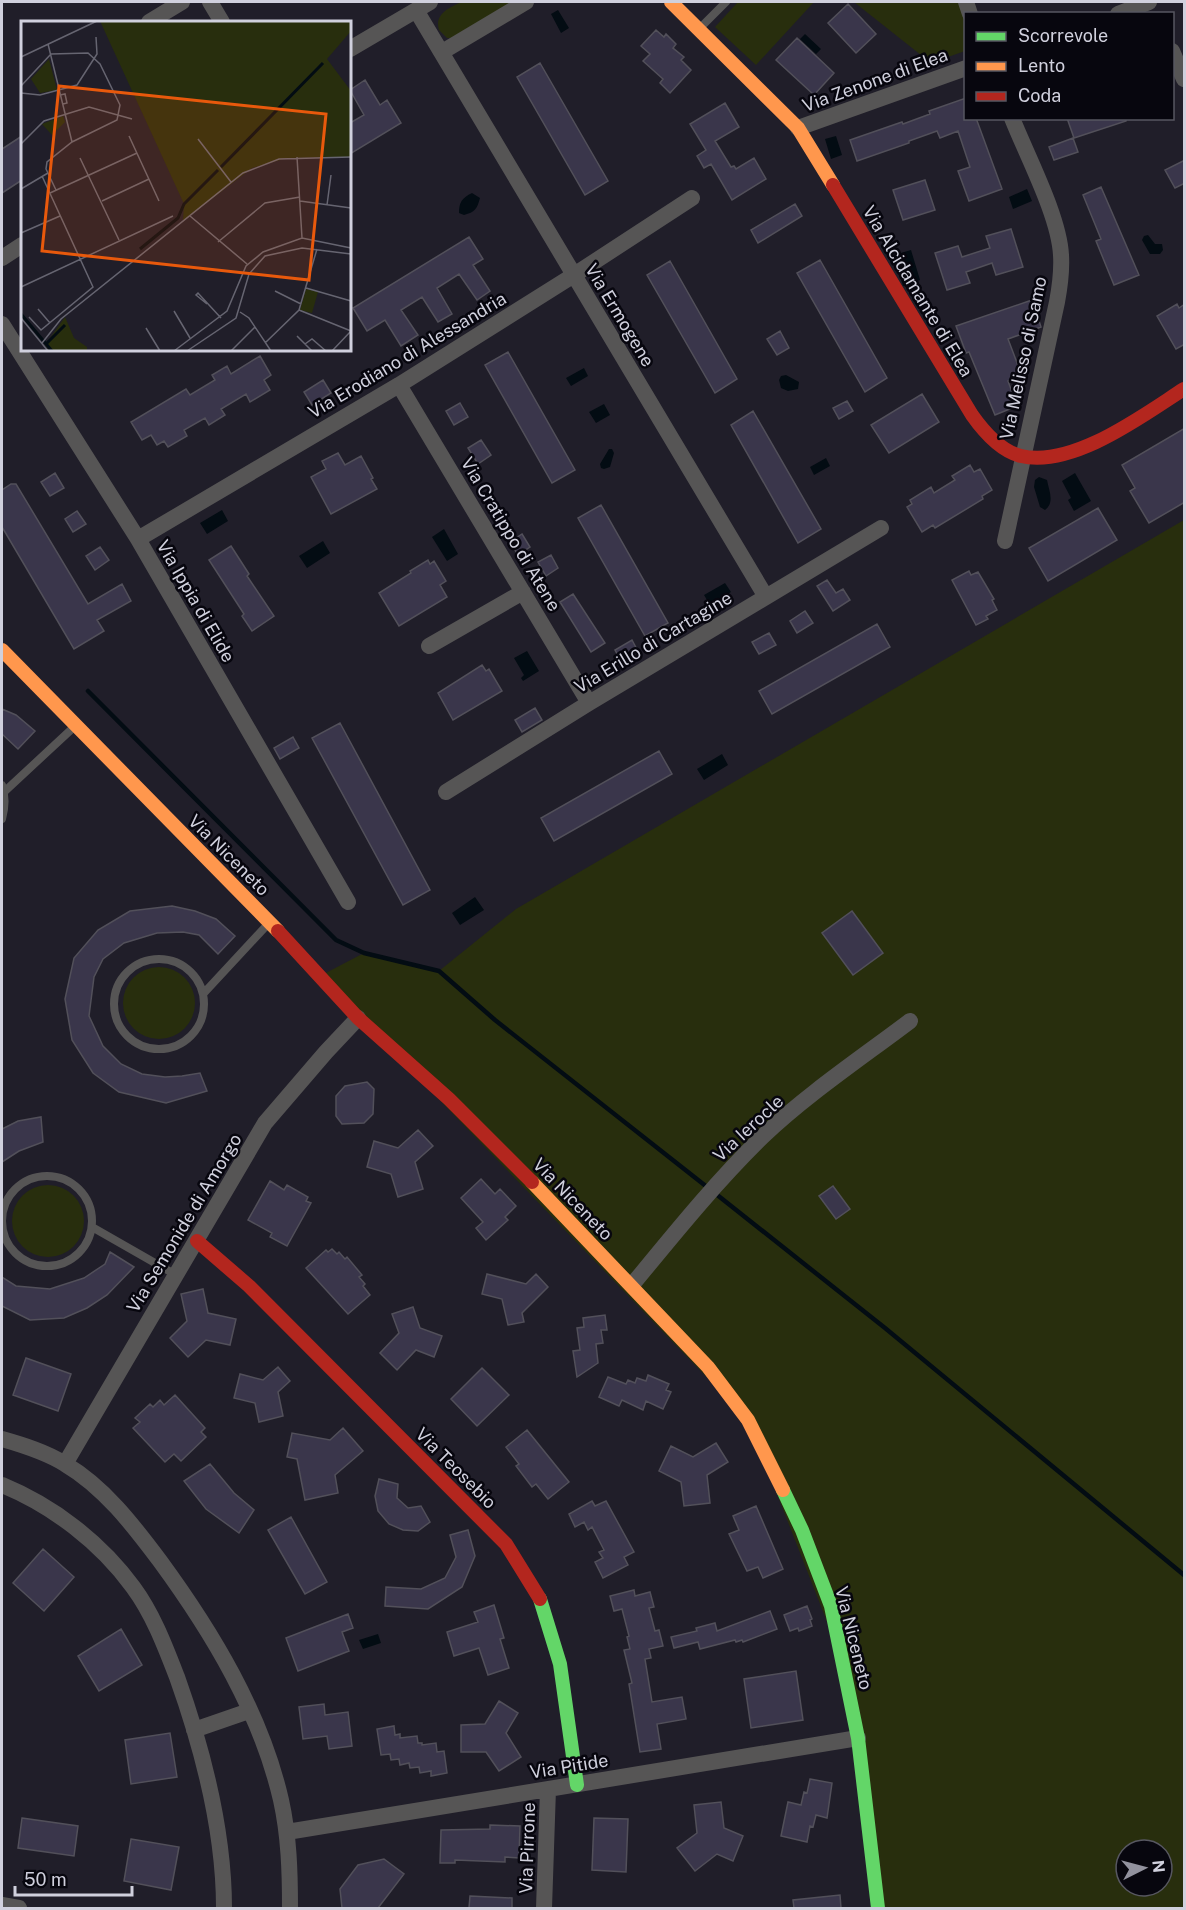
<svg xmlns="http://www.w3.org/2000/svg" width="1186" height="1910" viewBox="0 0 1186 1910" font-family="'Public Sans',sans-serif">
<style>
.green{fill:#282e0d;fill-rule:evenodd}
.water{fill:#030c13}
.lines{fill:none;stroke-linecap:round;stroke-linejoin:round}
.stream{stroke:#030c13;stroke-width:4.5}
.building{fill:#3a364b;stroke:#52505a;stroke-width:1.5}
.lane{stroke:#565555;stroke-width:8}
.street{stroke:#565555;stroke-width:16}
.fast{stroke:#63d668;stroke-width:14}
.slow{stroke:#ff974d;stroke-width:14}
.jam{stroke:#b3261e;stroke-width:14}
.labels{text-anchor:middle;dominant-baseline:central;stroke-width:5;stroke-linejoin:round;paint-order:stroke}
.street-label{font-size:18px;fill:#d0d0dd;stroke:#07060e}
.inset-river{fill:none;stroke:#030c13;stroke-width:3}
.inset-road{fill:none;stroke:#666571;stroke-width:1.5}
.view{fill:#e8590c;fill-opacity:0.15;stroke:#e8590c;stroke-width:3}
.inset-edge{fill:none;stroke:#d0d0dd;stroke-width:3}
</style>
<rect width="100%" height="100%" fill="#201e29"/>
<path class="green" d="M461 2H513L451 38H447L439 30C434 14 449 8 461 2Z
M738 2H814L756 65 715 27Z
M854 2H960L965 20V51L931 63Z
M1184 520V1908H878L844 1665 748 1420 320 976 364 953 439 971 516 909ZM1126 1850H1162V1886H1126Z
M123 1003a36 36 0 1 1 72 0a36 36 0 1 1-72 0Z
M12 1221a36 36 0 1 1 72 0a36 36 0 1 1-72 0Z"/>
<path class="water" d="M558 10 569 28 561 33 551 14Z
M805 34 821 49 816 54 800 39Z
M836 136 842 155 831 159 825 139Z
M1027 189 1032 201 1013 209 1009 197Z
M472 193 480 198C477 209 475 212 464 215L459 213C459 202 462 198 472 193Z
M1148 235 1155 244H1162L1163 250 1160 254H1150L1142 240 1144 236Z
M911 250 920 280 903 286 894 255Z
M584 368 588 376 571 386 566 378Z
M786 375 799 382 798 389 788 391 781 388 779 380 781 376Z
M604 404 610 415 596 423 589 412Z
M609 449H612L614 453 610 467 604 469 601 468 600 464Z
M826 458 830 466 814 475 810 467Z
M1075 473 1091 501 1074 511 1068 500 1071 498 1062 481Z
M1039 477 1047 480C1049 491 1055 502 1045 510L1040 507 1034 487 1035 480Z
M222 510 228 521 207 534 200 523Z
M444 529 458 554 447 561 432 537Z
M323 541 330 553 307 568 299 556Z
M725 583 731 592 710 605 704 595Z
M527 651 539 671 523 681 521 678 524 675 514 658Z
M722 754 728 765 704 780 697 769Z
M475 897 484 910 460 925 452 913Z
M378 1634 381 1643 363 1649 359 1640Z"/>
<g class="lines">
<path class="stream" d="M88 691 336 940 364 953 439 971 495 1020 707 1187
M716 1194 885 1328 1184 1575"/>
</g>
<path class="building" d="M848 4 876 34 856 53 828 23Z
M656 30 664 37 666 34 676 44 673 48 684 57 681 60 691 70 670 93 660 83 663 79 643 61 650 54 641 46Z
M797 38 834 73 814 95 776 60Z
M540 63 608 181 585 195 517 77Z
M365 80 380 105 387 100 401 123 350 154V123L364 115 350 90Z
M966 98V118H976L1002 189 969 201 958 171 970 167 958 131 940 138 937 131 909 141V143L857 161 850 140 902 122 903 124 930 114 929 111Z
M725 103 739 127 715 141 731 167 734 166 736 169 754 158 766 179 732 200 711 164 704 168 697 156 706 150 690 124Z
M1067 118H1126V121L1074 138Z
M22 136V180L2 193V149Z
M1073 138 1078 152 1054 160 1049 147Z
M1185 160V183L1175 188 1165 170Z
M925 180 935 210 903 220 893 190Z
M1101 187 1139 275 1114 285 1096 241 1101 239 1083 195Z
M795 204 802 216 758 243 751 230Z
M1011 229 1023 267 996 275 992 263 966 272 970 283 947 290 935 253 958 246 962 257 990 248 986 236Z
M469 237 483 259 473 265 490 291 477 300 459 274 437 288 452 314 438 322 422 297 401 310 418 335 401 346 385 320 367 331 353 308Z
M820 260 887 378 865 392 797 273Z
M670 261 737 379 715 393 647 275Z
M1032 300 1041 327 1008 339 1022 376 1008 381 1017 406 995 415 969 352 966 353 956 326Z
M1177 304 1179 308 1185 304V344L1176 349 1157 316Z
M780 331 789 348 777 355 767 339Z
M508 352 575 470 552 483 485 365Z
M260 356 271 375 264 380 270 390 250 402 246 394 221 409 225 415 209 425 205 418 184 430 187 436 168 447 164 441 157 445 151 435 142 440 131 422 186 389 190 395 215 380 212 375 227 366 231 374Z
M323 380 331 393 312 405 304 392Z
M922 394 939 422 889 453 871 425Z
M847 401 853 411 839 419 833 408Z
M460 403 468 417 454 425 446 411Z
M753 411 821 529 798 543 731 425Z
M1185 428V502L1149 523 1130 491 1135 488 1122 465Z
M481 440 491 455 478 464 468 448Z
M338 453 345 465 361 456 373 478 371 479 377 489 331 514 311 477 326 469 322 461Z
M970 465 974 472 980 469 992 490 982 496 983 499 935 528 933 525 922 532 907 507 912 504 910 500 931 487 934 493 955 480 952 476Z
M55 473 64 488 50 496 41 482Z
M11 484H16L88 604 122 584 131 601 97 620 104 631 74 649 2 527V490Z
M601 505 668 623 645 636 578 518Z
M1098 508 1117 540 1048 581 1029 548Z
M77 511 86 524 73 532 65 519Z
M522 534 530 547 518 555 510 542Z
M231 546 249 574 247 576 274 616 252 631 242 616 244 614 209 560Z
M100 547 109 560 95 570 86 556Z
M551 555 558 568 546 576 538 562Z
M428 560 430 564 434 561 446 581 440 585 447 597 399 626 379 593 411 573 410 571Z
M969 571 971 575 978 572 994 599 992 600 997 610 986 616 988 619 976 625 952 580Z
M827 580 836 593 843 589 850 600 833 611 817 586Z
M573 594 605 643 591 652 560 602Z
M805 611 813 623 797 633 790 621Z
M877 624 890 647 772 714 759 691Z
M769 633 776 645 759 654 752 642Z
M632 640 641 657 624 666 615 650Z
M482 665 486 671 489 669 502 691 453 720 438 693Z
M535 708 542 720 522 732 515 720Z
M2 709 16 715 35 731 18 749 2 734Z
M340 723 430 890 403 905 312 738Z
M293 737 299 748 280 759 274 748Z
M659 751 672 774 554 841 541 818Z
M172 906 195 911 216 919 235 936 218 954 199 935 183 932 157 933 124 943 103 959 94 977 89 1016 103 1046 121 1064 142 1074 165 1077 182 1076 200 1073 207 1091 166 1103 119 1092 93 1073 72 1040 65 999 74 958 98 930 130 911Z
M852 911 883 953 853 975 822 933Z
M367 1082 374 1089 373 1114 364 1123 342 1124 336 1116V1096L345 1086Z
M41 1117 43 1142 19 1151 2 1162V1129L18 1121Z
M418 1130 433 1146 415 1162 423 1189 398 1197 391 1174 367 1167 374 1141 398 1148Z
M481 1179 495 1194 500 1189 516 1206 505 1217 508 1220 486 1240 476 1228 483 1222 461 1198Z
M270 1181 284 1190 287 1185 308 1197 306 1201 311 1203 287 1246 270 1237 272 1233 248 1220Z
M833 1186 850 1209 836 1219 819 1196Z
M332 1249 337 1254 339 1252 345 1259 347 1257 362 1275 359 1277 365 1284 363 1286 370 1295 348 1314 306 1268 326 1250 328 1252Z
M110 1252 134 1267 107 1295 87 1308 64 1318 30 1320 2 1306V1277L16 1286 50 1289 84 1278 105 1264Z
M487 1274 526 1284 536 1274 548 1287 522 1313 524 1322 508 1325 502 1299 482 1294Z
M203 1289 208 1313 236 1319 230 1345 206 1340 188 1357 170 1338 187 1321 181 1294Z
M413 1307 420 1328 442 1336 434 1357 416 1350 397 1370 380 1353 399 1333 392 1314Z
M605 1315 607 1330H601L603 1343 596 1344 598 1363 577 1377 573 1351 580 1350 577 1328 584 1327 583 1318Z
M26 1358 71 1374 58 1411 13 1395Z
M278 1367 290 1381 278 1392 283 1416 259 1422 255 1403 234 1398 240 1374 263 1380Z
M482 1368 509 1395 477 1426 451 1399Z
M648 1375 669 1384 666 1390 671 1392 663 1409 646 1401 643 1410 622 1400 619 1406 599 1397 608 1377 626 1384 628 1380 635 1383 637 1378 646 1381Z
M175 1395 205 1428 201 1432 206 1437 181 1461 174 1454 165 1462 133 1428 140 1422 135 1418 150 1404 153 1407 160 1400 164 1405Z
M343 1428 363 1451 335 1475 338 1493 305 1500 297 1459 287 1457 292 1433 330 1440Z
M527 1430 569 1482 548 1499 536 1484 532 1487 516 1466 519 1464 506 1447Z
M716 1443 728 1462 707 1475 710 1503 684 1506 681 1482 659 1471 671 1446 693 1457Z
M210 1464 234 1493 254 1510 239 1533 206 1509 184 1481Z
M379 1479 398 1484 397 1498 408 1508 421 1506 430 1522 418 1531 403 1530 389 1524 378 1511 375 1496Z
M592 1501 595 1506 606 1501 634 1552 624 1557 628 1565 603 1578 595 1562 603 1558 599 1552 604 1550 592 1527 588 1530 584 1522 575 1527 569 1514Z
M756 1506 783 1569 763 1578 758 1567 747 1571 729 1534 739 1530 733 1516Z
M291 1517 327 1582 305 1594 268 1530Z
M468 1530 475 1556 462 1587 428 1609 385 1606 386 1587 421 1589 445 1578 456 1557 450 1535Z
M43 1549 74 1577 44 1611 13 1583Z
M634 1590 635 1596 650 1592 654 1607 649 1608 655 1631 659 1630 663 1646 649 1649 651 1658 645 1659 652 1702 682 1697 686 1719 657 1724 661 1749 640 1752 629 1684 632 1683 624 1650 630 1649 627 1637 629 1636 622 1609 614 1611 610 1596Z
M494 1605 504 1638 500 1639 509 1668 488 1675 479 1648 454 1656 447 1632 478 1622 474 1612Z
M807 1606 812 1619 810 1620 812 1626 799 1631 798 1628 790 1631 784 1615Z
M770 1611 777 1629 743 1642 742 1640 736 1642 735 1640 700 1649 698 1642 674 1648 671 1637 697 1631 696 1628 715 1623 717 1631Z
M348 1614 353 1628 342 1632 349 1651 298 1671 286 1638Z
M121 1629 142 1665 99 1691 78 1656Z
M796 1671 803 1720 751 1728 744 1679Z
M499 1701 518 1713 506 1733 521 1757 499 1771 486 1752H461V1725L485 1724Z
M324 1704 325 1715 348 1712 352 1746 329 1749 327 1736 303 1739 299 1707Z
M394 1726 395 1735 400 1734V1738L417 1736 418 1743H422V1745L436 1743 437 1752 444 1751 447 1773 431 1776V1771L420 1773 419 1767 410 1768 409 1763 400 1765 399 1759 391 1760 390 1754 381 1755 377 1729Z
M170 1733 177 1777 131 1784 125 1740Z
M810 1779 832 1783 827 1818 816 1815 813 1827 810 1826 807 1842 781 1836 788 1802 801 1805 804 1792 807 1793Z
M721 1802 724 1828 743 1836 733 1861 717 1854 695 1871 677 1848 697 1833 694 1805Z
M22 1818 78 1826 74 1856 18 1848Z
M594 1818 628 1819 626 1872 592 1870Z
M490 1825 520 1826 519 1858 505 1857V1862L455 1860V1863H440L441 1830 490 1829Z
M131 1839 179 1847 171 1890 124 1881Z
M384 1859 404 1874 378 1908H342L340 1889 358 1865Z
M840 1895 841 1908H794L793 1900Z
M470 1896 512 1898V1908H469Z"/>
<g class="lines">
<path class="lane" d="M699 29 726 2
M2 785C6 797 5 808 2 819
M4 792 74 727
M114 1004a45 45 0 1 1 90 0a45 45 0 1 1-90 0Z
M203 994 268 924
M2 1221a45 45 0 1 1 90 0a45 45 0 1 1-90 0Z
M92 1227 176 1275"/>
<path class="street" d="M210 2 222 22
M966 2 970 14
M416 10 766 597
M1118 14 1149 2
M149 22 182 2
M350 49 430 2
M1172 51 1184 79
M442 52 526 2
M798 128 966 68
M2 258 22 245
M2 324 138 539 348 902
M399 385 589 703
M138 539 399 385 574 275 692 198
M1005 541 1057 302C1060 286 1062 271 1061 255 1059 216 1027 156 1012 118
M429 646 523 592
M446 792 589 703 881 528
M632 1285C674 1234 715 1183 762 1137 806 1095 861 1058 910 1021
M2 1439C23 1445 46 1452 65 1464 104 1487 133 1525 160 1561 212 1632 261 1713 281 1800 289 1836 290 1872 290 1908
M65 1464 265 1123 326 1052 358 1018
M2 1485C53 1506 100 1542 133 1587 153 1614 165 1646 177 1677 203 1750 224 1830 224 1908
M194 1730 249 1711
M287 1832 858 1738
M2 1905 19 1908
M544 1908 548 1789"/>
<path class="fast" d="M783 1490 802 1530 831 1606 858 1738 878 1908
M540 1599 560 1664 577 1785"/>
<path class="slow" d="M671 2 798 128 833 185
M2 650 278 931
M532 1182 708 1367 748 1420 783 1490"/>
<path class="jam" d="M833 185 972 415C984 432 1000 451 1021 456 1073 468 1142 416 1184 389
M278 931 358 1018 449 1099 532 1182
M197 1241 249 1286 506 1544 540 1599"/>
</g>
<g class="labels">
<g class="street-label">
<text transform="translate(875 80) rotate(-20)">Via Zenone di Elea</text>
<text transform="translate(918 291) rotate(59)">Via Alcidamante di Elea</text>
<text transform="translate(620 315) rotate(59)">Via Ermogene</text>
<text transform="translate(407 355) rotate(-31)">Via Erodiano di Alessandria</text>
<text transform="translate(1023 358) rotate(-78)">Via Melisso di Samo</text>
<text transform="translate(511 534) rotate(59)">Via Cratippo di Atene</text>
<text transform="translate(196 601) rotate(60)">Via Ippia di Elide</text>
<text transform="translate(653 642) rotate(-31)">Via Erillo di Cartagine</text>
<text transform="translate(229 855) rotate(45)">Via Niceneto</text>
<text transform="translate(748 1128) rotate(-43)">Via Ierocle</text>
<text transform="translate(573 1199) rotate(46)">Via Niceneto</text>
<text transform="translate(184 1223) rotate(-59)">Via Semonide di Amorgo</text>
<text transform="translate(456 1468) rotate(45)">Via Teosebio</text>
<text transform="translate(854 1638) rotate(76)">Via Niceneto</text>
<text transform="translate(569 1766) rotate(-9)">Via Pitide</text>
<text transform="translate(527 1848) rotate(-88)">Via Pirrone</text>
</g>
</g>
<g transform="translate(21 21)">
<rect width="330" height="330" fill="#201e29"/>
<path d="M79 0H330V10L306 38 330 70V136L266 137 231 147 162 200 163 183ZM28 38 36 69 19 72 10 58ZM42 95 44 101 31 114 21 103ZM285 268 297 271 291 292 279 289ZM44 296 53 317 66 326V330H29L24 324Z" fill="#282e0d"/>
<path class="inset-river" d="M200 146 302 42M119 228 157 197 163 183 197 149M0 293 31 330M25 323 44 304"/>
<path class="inset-road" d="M27 23 51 121M0 36 76 0M0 65 30 33 67 32 79 43 99 84 96 99 51 121 26 141 25 148 35 169M0 72 19 74 56 64 76 33 75 16M39 74 44 73 46 82 42 83M108 115 138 180M177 118 210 161M0 123 23 100 68 86 111 98M276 136 281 217M59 137 98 219M0 168 27 152M29 172 116 132M81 180 128 158M279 180 330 187M306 184 310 154M169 195 226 243M0 212 39 195M197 221 244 182 279 176M0 266 152 195M285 267 330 280M254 270 280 283M186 283 175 274 177 272 200 297M17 288 29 302M278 289 330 310M153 290 169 317M219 291 228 297 250 330M8 296 20 309 72 266 21 155M0 297 27 330M125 307 139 330M276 315 291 330M21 322 40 298 222 152 258 138 330 136M244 322 278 289 296 228M284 323 291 318 305 330M153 330 206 290 225 245 242 231 281 217 330 227M166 330 215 297 228 253 244 235 281 227 330 233M210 330 234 306M311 330 330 310"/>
<path class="view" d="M38 65 305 93 288 259 21 230Z"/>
<rect width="330" height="330" class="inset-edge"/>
</g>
<rect width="1186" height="1910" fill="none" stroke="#d0d0dd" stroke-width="6"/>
<rect x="964" y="12" width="210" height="108" fill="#07060e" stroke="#575761" stroke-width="1.5"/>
<rect x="976" y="32" width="30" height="9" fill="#63d668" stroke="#575761" stroke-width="1.5"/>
<text x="1018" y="42" font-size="18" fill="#d0d0dd">Scorrevole</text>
<rect x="976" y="62" width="30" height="9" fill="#ff974d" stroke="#575761" stroke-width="1.5"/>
<text x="1018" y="72" font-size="18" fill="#d0d0dd">Lento</text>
<rect x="976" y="92" width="30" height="9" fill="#b3261e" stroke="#575761" stroke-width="1.5"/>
<text x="1018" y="102" font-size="18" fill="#d0d0dd">Coda</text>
<g transform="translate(1144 1868) rotate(84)"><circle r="28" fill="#07060e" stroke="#575761" stroke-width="1.5"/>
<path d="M0-4.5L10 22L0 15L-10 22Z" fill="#92929e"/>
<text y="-9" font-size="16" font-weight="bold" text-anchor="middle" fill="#d0d0dd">N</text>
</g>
<path d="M15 1886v9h117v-9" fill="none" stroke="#d0d0dd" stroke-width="3"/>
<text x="24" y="1886" font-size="18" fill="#d0d0dd" stroke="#07060e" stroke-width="4.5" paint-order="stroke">50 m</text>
</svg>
